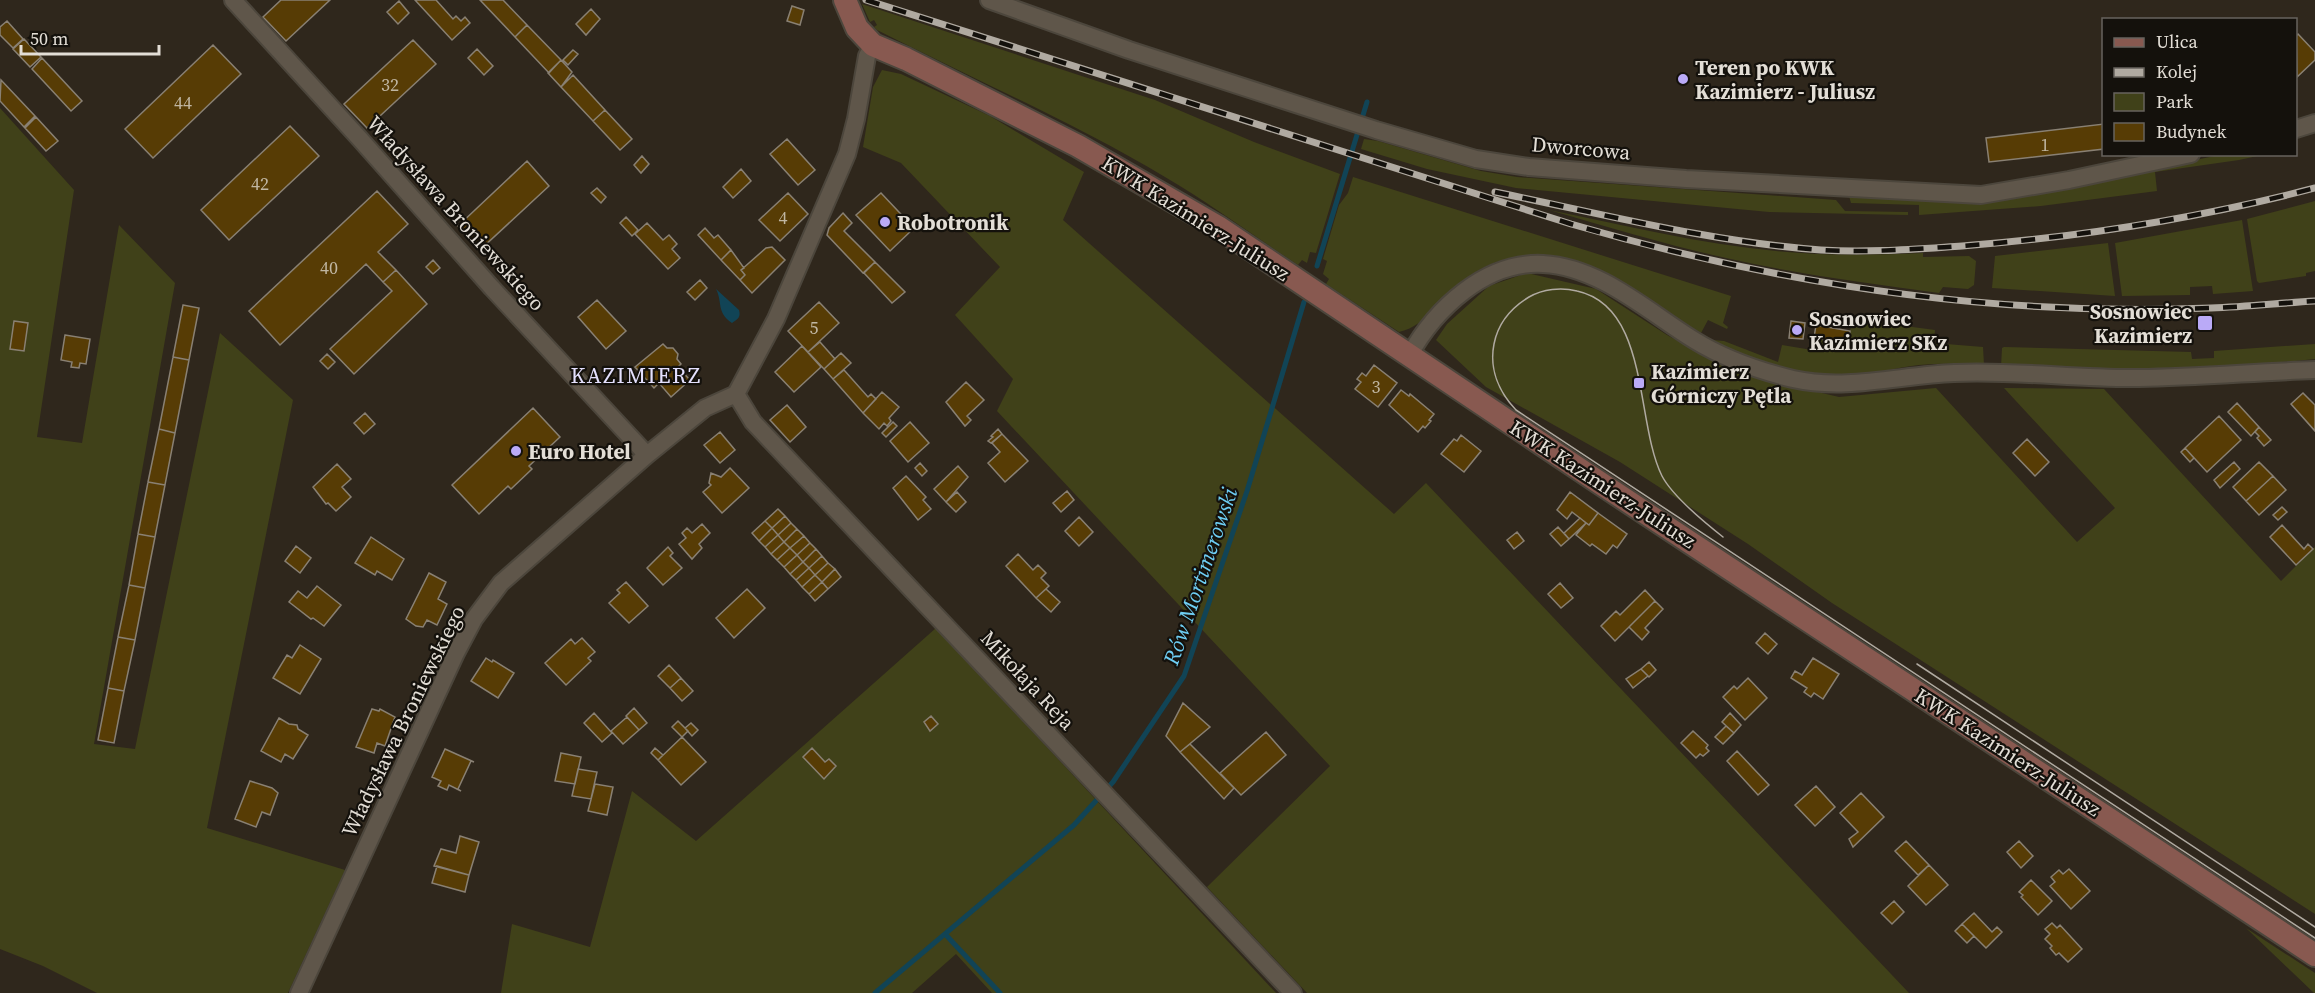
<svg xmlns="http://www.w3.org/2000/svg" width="2315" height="993" viewBox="0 0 2315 993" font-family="'Source Serif 4',serif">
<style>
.green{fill:#404119}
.water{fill:#114456}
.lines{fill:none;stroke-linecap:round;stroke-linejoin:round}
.stream{stroke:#114456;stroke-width:5}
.building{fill:#573c05;stroke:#898073;stroke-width:1.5}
.street-casing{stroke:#4c463c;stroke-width:20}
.secondary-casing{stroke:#4c463c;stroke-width:26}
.street{stroke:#5f564a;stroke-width:16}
.secondary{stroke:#885950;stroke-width:22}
.tram{stroke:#b0aaa1;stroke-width:1.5}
.rail-casing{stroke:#b0aaa1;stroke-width:7}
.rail{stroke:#14110c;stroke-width:4.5;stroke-dasharray:14;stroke-linecap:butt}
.poi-dot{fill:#baaaf7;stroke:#14110c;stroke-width:2}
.labels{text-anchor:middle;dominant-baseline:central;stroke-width:4.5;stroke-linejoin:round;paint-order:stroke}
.number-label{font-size:18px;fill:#c0b6a2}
.poi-label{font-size:21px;font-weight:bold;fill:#e3ded6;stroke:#14110c;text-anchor:start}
.street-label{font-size:21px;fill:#e3ded6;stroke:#14110c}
.neighbourhood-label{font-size:22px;letter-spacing:1.5px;fill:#e4e0fd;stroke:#14110c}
.water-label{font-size:22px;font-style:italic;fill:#6ecef4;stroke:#14110c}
</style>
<rect width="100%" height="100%" fill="#2f271c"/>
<path class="green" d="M862 4 1155 100 1254 142 1340 174 1316 253 1310 252 1307 263 1302 260 1298 265C1254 236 1211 204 1165 177 1073 122 973 79 877 30L874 27 877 25 874 20 870 22Z
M882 70 901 74 990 116 1084 172 1063 220 1394 514 1426 483 1909 993H1307L1207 887 1330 766 997 411 1013 379 955 315 1000 267 901 163 863 147 873 87Z
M0 108 74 190 37 437 82 443 119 225 175 283 94 744 135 749 220 333 293 400 207 828 345 870 288 993H97L43 966 0 949Z
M1364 139 1378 141 1481 171 1517 177 1836 200 1845 211 1908 212V215L1769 212 1516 188 1427 169 1361 149Z
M2219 155H2262L2239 160 2155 172 2157 191 2041 206 1919 215V205L1851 203 1849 196 1926 201 2008 200Z
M1353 177 1731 296 1723 323 1728 327 1727 329 1708 320 1701 333C1670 315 1641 290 1608 276 1596 271 1581 268 1569 265 1527 253 1502 253 1465 279 1443 295 1427 326 1399 332L1326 284 1329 279 1323 274 1327 261 1323 259 1339 205 1348 193Z
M2315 201V271L2306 273V276L2259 283 2257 281 2247 219Z
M1549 210C1624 225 1700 244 1776 251 1825 256 1873 255 1923 253V257L1969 256 1976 261 1974 285 1968 289 1943 287 1939 293C1868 283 1796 274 1726 258 1667 245 1608 227 1549 210Z
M2242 220 2253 291 2213 294 2212 286 2190 287V295L2122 296 2115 243Z
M2108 243 2115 296 1992 288 1995 256Z
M1527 273 1596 289 1667 335 1737 373 1839 397 1936 388 2077 542 2115 508 2004 388 2104 389 2281 581 2315 547V914L1832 603 1748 544 1620 462 1486 387 1436 340 1447 324 1489 286Z
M1852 319 1935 330 1934 343 1983 347 1984 365C1963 364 1941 363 1919 365 1894 368 1871 375 1846 375 1799 377 1753 363 1713 340L1724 341 1778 362 1782 345 1812 350 1814 338 1848 344Z
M2315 344V359C2210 370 2106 370 2001 367L2002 348 2004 347 2191 352 2192 359 2214 358V351Z
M936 628 1276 993H992L956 954 912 993H501L512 924 590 947 632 791 696 841Z
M2246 928 2315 973V993H2314Z"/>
<path class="water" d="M716 289 739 310C741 317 738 319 732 323 716 312 723 303 716 289Z"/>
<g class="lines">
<path class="stream" d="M1317 266 1367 102
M945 934 1000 993
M875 993 1074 825 1113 782 1184 676 1247 491 1304 302"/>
</g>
<path class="building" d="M281 0H330L286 41 263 17Z
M415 0H436L453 19 456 16 461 21 465 17 470 23 452 40Z
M480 0H503L527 25 515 37Z
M399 1 409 13 398 24 387 12Z
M792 6 804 10 800 25 787 21Z
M591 9 600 19 586 35 576 24Z
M7 21 23 39 13 48 0 35V27Z
M527 25 561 60 549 73 515 37Z
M2298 34 2315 52V60L2297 77 2296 36Z
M24 39 41 57 30 67 13 49Z
M413 40 436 64 367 128 344 104Z
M213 45 241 74 153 158 125 129Z
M477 49 493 66 484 75 468 58Z
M573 50 578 54 568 65 563 60Z
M42 58 82 101 71 111 32 69Z
M561 60 572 72 561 87 548 73Z
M573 75 605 110 593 121 561 87Z
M1 80 35 116 24 127 0 101Z
M605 110 632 139 620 150 593 121Z
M36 117 58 141 46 151 25 128Z
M2104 124V149L1989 162 1986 138Z
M290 126 319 156 229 240 201 210Z
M787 139 815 170 798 185 770 154Z
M642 156 649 164 641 173 634 165Z
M527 161 549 186 481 249 458 226Z
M741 169 751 181 733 198 723 187Z
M597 188 606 197 601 203 591 193Z
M377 191 408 224 378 252 396 270 383 282 366 264 280 345 249 311Z
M788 193 808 214 780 241 759 220Z
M881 193 914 228 890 251 856 215Z
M843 213 852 223 844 231 875 262 863 273 827 235 829 228Z
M626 217 638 230 632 236 620 223Z
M647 223 663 240 669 235 677 244 672 249 680 258 668 269 635 234Z
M705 228 714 238 718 235 731 250 721 260 698 235Z
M772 247 785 260 752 293 740 280 745 275 741 270 766 248Z
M731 250 744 268 741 270 745 275 740 280 721 260Z
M433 260 440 268 433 274 426 267Z
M875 262 905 292 892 303 864 273Z
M396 270 427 304 354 374 330 349 392 291 383 282Z
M700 280 707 288 695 300 687 292Z
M597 300 626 331 606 349 578 317Z
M819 302 839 323 808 352 788 331Z
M183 305 199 308 189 360 173 357Z
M14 321 28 323 24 351 10 349Z
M1791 321 1805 323 1803 339 1789 338Z
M1816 325 1850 331 1848 344 1814 338Z
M65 335 90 339 86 364 80 363 79 368 71 367 72 362 61 360Z
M820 342 835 359 824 369 808 352Z
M663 344 667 348H673L678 354 677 359 681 364 678 367 690 380 671 397 659 383 654 388 635 367Z
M802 346 821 367 794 392 775 372Z
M841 353 851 363 833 379 824 369Z
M327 354 335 362 328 369 320 361Z
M173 357 189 360 175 433 159 429Z
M1374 365 1397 383 1378 407 1355 389 1361 382 1357 379 1362 373 1366 376Z
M844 370 868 397 871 394 876 399 863 413 833 379Z
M966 382 984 400 967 416 971 420 965 426 946 402Z
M1401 390 1409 396 1410 394 1434 414 1429 420 1431 421 1425 428 1423 426 1418 432 1389 405Z
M882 392 899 407 889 418 891 421 887 426 884 423 879 429 863 413Z
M2303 393 2315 405V431L2291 404Z
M2237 403 2259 427 2251 436 2228 412Z
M787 405 806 427 790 442 770 420Z
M533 408 560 437 529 466 532 469 511 489 508 486 479 514 452 485Z
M365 413 375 424 364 434 354 423Z
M2219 416 2241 440 2207 472 2185 448Z
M893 422 897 426 886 437 882 433Z
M910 422 929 443 908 462 890 441Z
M2259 427 2271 440 2264 446 2257 438 2259 436 2255 432Z
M159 429 175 433 165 485 148 482Z
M998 429 1002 434 991 443 988 441 993 437 991 436Z
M720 432 735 450 720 463 704 445Z
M1002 434 1028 461 1005 482 988 463 1000 452 992 443Z
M1461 435 1481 451 1464 472 1441 454 1454 439 1457 441Z
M2027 439 2049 462 2035 476 2013 453Z
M2185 448 2194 458 2190 462 2181 452Z
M2234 462 2240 469 2220 488 2214 480Z
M2259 462 2273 476 2246 501 2233 487Z
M920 463 927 471 922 476 915 468Z
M337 464 351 479 342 487 351 497 336 511 328 503 326 504 313 487Z
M958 466 968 477 946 502 934 489Z
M730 468 749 488 722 513 703 492 711 485 709 483 711 473 721 477Z
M906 476 926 497 923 500 931 509 918 520 893 488Z
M2273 476 2286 490 2259 515 2246 501Z
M148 482 165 485 155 537 138 534Z
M1067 491 1074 500 1061 512 1053 503Z
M957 492 966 502 956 512 946 502Z
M1570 492 1598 513 1589 525 1572 512 1567 519 1557 510Z
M2282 507 2287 512 2278 520 2273 515Z
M778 509 785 516 772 528 765 521Z
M1598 513 1627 534 1617 548 1613 545 1606 554 1592 544 1590 546 1576 535 1586 523 1589 525Z
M785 516 791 523 778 535 772 528Z
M1079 517 1093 532 1079 546 1065 531Z
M1580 518 1586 523 1569 539 1564 533Z
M765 521 772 528 759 541 752 533Z
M791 523 797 529 784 542 778 535Z
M702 524 710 533 699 544 702 548 692 559 679 544 686 538 682 533 687 528 692 533Z
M2282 525 2304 549 2308 544 2313 549 2296 565 2270 537Z
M1558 527 1569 539 1561 546 1550 534Z
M772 528 778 535 765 547 759 541Z
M797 529 804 536 790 548 784 542Z
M1517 532 1524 541 1514 549 1507 540Z
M138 534 155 537 145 588 129 585Z
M778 535 784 542 771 554 765 547Z
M804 536 810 543 797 555 790 548Z
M371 537 404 559 392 580 377 571 375 575 355 563Z
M784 542 790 548 777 560 771 554Z
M810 543 816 549 803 562 797 555Z
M296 546 311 558 300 573 285 561Z
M668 547 673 553 670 556 682 568 663 585 647 568Z
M790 548 797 555 784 567 777 560Z
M816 549 822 556 809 568 803 562Z
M1018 554 1033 570 1038 565 1046 573 1041 578 1049 586 1036 598 1006 566Z
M797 555 803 562 790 574 784 567Z
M822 556 828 563 815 575 809 568Z
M803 562 809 568 796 580 790 574Z
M828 563 835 569 822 582 815 575Z
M809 568 815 575 802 587 796 580Z
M835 569 841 577 828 589 822 582Z
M429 573 446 582 438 599 447 604 437 625 427 620 423 627 416 626 406 619Z
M815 575 822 582 809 594 802 587Z
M626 582 648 606 629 623 609 603 620 593 617 590Z
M822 582 828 589 815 601 809 594Z
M1560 583 1573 598 1561 608 1548 594Z
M129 585 145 588 135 640 118 637Z
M317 586 341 605 324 626 313 618 311 619 289 602 298 591 307 598Z
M747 589 765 608 734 638 716 618Z
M1046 589 1060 602 1051 612 1036 598Z
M1645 590 1655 601 1615 641 1601 626 1616 611 1620 615Z
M1655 601 1663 609 1645 628 1649 632 1642 640 1629 627Z
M1765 633 1777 644 1768 654 1756 643Z
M118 637 135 640 124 691 108 688Z
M582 638 595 652 588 658 591 661 566 685 545 663 571 639 575 644Z
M300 645 321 659 300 694 273 678 287 655 292 658Z
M486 658 492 662 493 660 514 673 498 698 471 681Z
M1813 658 1839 674 1823 699 1814 693 1811 697 1804 692 1807 688 1791 678 1795 671 1802 675Z
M1649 662 1656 670 1649 677 1641 669Z
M669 665 681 678 670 688 658 676Z
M1641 669 1648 676 1633 688 1626 679Z
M681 678 693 691 682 701 670 688Z
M1748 678 1767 698 1745 720 1723 697 1734 686 1737 689Z
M108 688 124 691 114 743 98 740Z
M1183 703 1210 727 1180 752 1166 736Z
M634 708 647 723 639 730 626 716Z
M372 709 379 711 380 709 395 717 385 746 377 743 374 753 356 747Z
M594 713 612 733 602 742 584 723Z
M1730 713 1741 725 1734 733 1722 722Z
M931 716 938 724 930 731 924 722Z
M627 717 639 730 623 744 611 731Z
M279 718 289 724 297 725 298 729 308 735 293 759 285 754 281 762 261 751Z
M678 721 688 731 682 737 672 727Z
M691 723 698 730 692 736 685 728Z
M1726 726 1734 733 1723 744 1715 737Z
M1693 731 1708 745 1706 748 1709 751 1703 756 1700 754 1696 758 1681 743Z
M1266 732 1286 755 1241 795 1220 773Z
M682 737 706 762 681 785 658 760Z
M1190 744 1234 788 1224 799 1180 752Z
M655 748 663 755 658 760 651 753Z
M812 748 825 762 829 759 836 766 824 779 803 757Z
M445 749 474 762 471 761 458 789 461 791 449 785 447 790 438 786 441 781 432 777Z
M1737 751 1769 785 1758 795 1727 761Z
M561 753 581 757 575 784 555 781Z
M578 769 597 772 591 799 572 796Z
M250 781 272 788 278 793 270 815 262 812 256 827 235 819Z
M595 784 613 787 607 815 588 811Z
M1816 786 1835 807 1815 826 1795 805Z
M1861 793 1884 817 1853 847 1849 839 1858 832 1840 813Z
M460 836 479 842 469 875 434 866 441 849 456 853Z
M1906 841 1929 865 1918 875 1895 851Z
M2019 841 2033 856 2021 868 2007 852Z
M1929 865 1948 885 1926 905 1908 886Z
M437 866 469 875 465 892 432 883Z
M2069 869 2090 891 2071 909 2050 886 2055 882 2051 877 2059 870 2063 874Z
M2031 880 2052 901 2038 915 2021 897 2023 895 2019 892Z
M1894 901 1904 912 1892 924 1881 913Z
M1974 913 1992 932 1997 927 2002 932 1986 948 1962 924Z
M2052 923 2057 928 2060 925 2082 949 2068 962 2059 953 2056 955 2050 948 2052 946 2045 939 2050 934 2045 929Z
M1962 924 1974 936 1967 943 1955 931Z"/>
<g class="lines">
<g class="street-casing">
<path id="street" d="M233 0 360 139 492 288 647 455
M989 0 1129 50 1376 130 1476 159 1529 167 1686 179 1981 195 2069 180 2191 154
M2296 129 2315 123
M1409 356C1435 309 1485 261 1543 264 1600 267 1647 311 1694 340 1723 358 1760 371 1793 379 1846 391 1901 375 1954 373 2015 370 2078 379 2139 378 2198 377 2257 372 2315 370
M736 394 753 422 1293 993
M299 993 456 653 474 619 501 583 647 455 705 408 736 394 776 319 847 154 856 119 867 56 873 45"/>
</g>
<g class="secondary-casing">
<path id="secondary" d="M845 0 857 28 873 45 906 59 1078 146 1218 227 1597 481 2315 955"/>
</g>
<use href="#street" class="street"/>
<use href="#secondary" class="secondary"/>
<path class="tram" d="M1723 537C1704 522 1673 497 1662 476 1635 422 1650 307 1577 291 1561 287 1543 289 1529 297 1511 308 1498 323 1494 344 1489 369 1499 392 1516 410L2315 938
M1917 664 2315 927"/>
<g class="rail-casing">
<path id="rail" d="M866 0 1571 224C1778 284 1995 317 2211 308 2246 307 2280 303 2315 301
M1495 192C1603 214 1711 242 1821 250 1868 253 1915 249 1962 246 2081 237 2199 218 2315 188"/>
</g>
<use href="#rail" class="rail"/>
</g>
<g class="poi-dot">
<circle cx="1683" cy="79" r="6"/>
<circle cx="885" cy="222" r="6"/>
<rect x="2197" y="315" width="16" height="16" rx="3"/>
<circle cx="1797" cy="330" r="6"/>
<rect x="1633" y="377" width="12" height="12" rx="3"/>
<circle cx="516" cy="451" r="6"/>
</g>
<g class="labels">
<g class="number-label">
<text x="390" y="84">32</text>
<text x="183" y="102">44</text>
<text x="2045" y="144">1</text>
<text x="260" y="183">42</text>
<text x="783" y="217">4</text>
<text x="329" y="267">40</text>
<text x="814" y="327">5</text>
<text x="1376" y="386">3</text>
</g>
<g class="poi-label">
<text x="1695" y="67">Teren po KWK<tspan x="1695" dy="24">Kazimierz - Juliusz</tspan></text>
<text x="897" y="222">Robotronik</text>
<text x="2192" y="311" text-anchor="end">Sosnowiec<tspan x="2192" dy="24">Kazimierz</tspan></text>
<text x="1809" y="318">Sosnowiec<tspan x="1809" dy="24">Kazimierz SKz</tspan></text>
<text x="1651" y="371">Kazimierz<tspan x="1651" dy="24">Górniczy Pętla</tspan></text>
<text x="528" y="451">Euro Hotel</text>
</g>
<g class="street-label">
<text transform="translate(1581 148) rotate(5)">Dworcowa</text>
<text transform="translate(456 213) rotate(48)">Władysława Broniewskiego</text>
<text transform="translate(1196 218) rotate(32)">KWK Kazimierz-Juliusz</text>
<text transform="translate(1603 484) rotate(33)">KWK Kazimierz-Juliusz</text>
<text transform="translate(1028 680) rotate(47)">Mikołaja Reja</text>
<text transform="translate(403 721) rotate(-64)">Władysława Broniewskiego</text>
<text transform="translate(2008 752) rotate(33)">KWK Kazimierz-Juliusz</text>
</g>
<g class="neighbourhood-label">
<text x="636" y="375">KAZIMIERZ</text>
</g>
<g class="water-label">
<text transform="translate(1200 576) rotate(-71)">Rów Mortimerowski</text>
</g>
</g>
<rect x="2102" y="18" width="195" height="138" fill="#14110c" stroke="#67635d" stroke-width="1.5"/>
<rect x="2114" y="38" width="30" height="9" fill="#885950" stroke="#67635d" stroke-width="1.5"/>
<text x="2156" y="48" font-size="18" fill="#e3ded6">Ulica</text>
<rect x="2114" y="68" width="30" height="9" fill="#b0aaa1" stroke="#67635d" stroke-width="1.5"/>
<text x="2156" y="78" font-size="18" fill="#e3ded6">Kolej</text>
<rect x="2114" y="93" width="30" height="18" fill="#404119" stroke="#67635d" stroke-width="1.5"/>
<text x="2156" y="108" font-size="18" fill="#e3ded6">Park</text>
<rect x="2114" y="123" width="30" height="18" fill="#573c05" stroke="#67635d" stroke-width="1.5"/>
<text x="2156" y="138" font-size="18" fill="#e3ded6">Budynek</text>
<path d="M21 45v9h138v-9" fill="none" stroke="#e3ded6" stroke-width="3"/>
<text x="30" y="45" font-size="18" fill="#e3ded6" stroke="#14110c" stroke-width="4.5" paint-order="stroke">50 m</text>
</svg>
